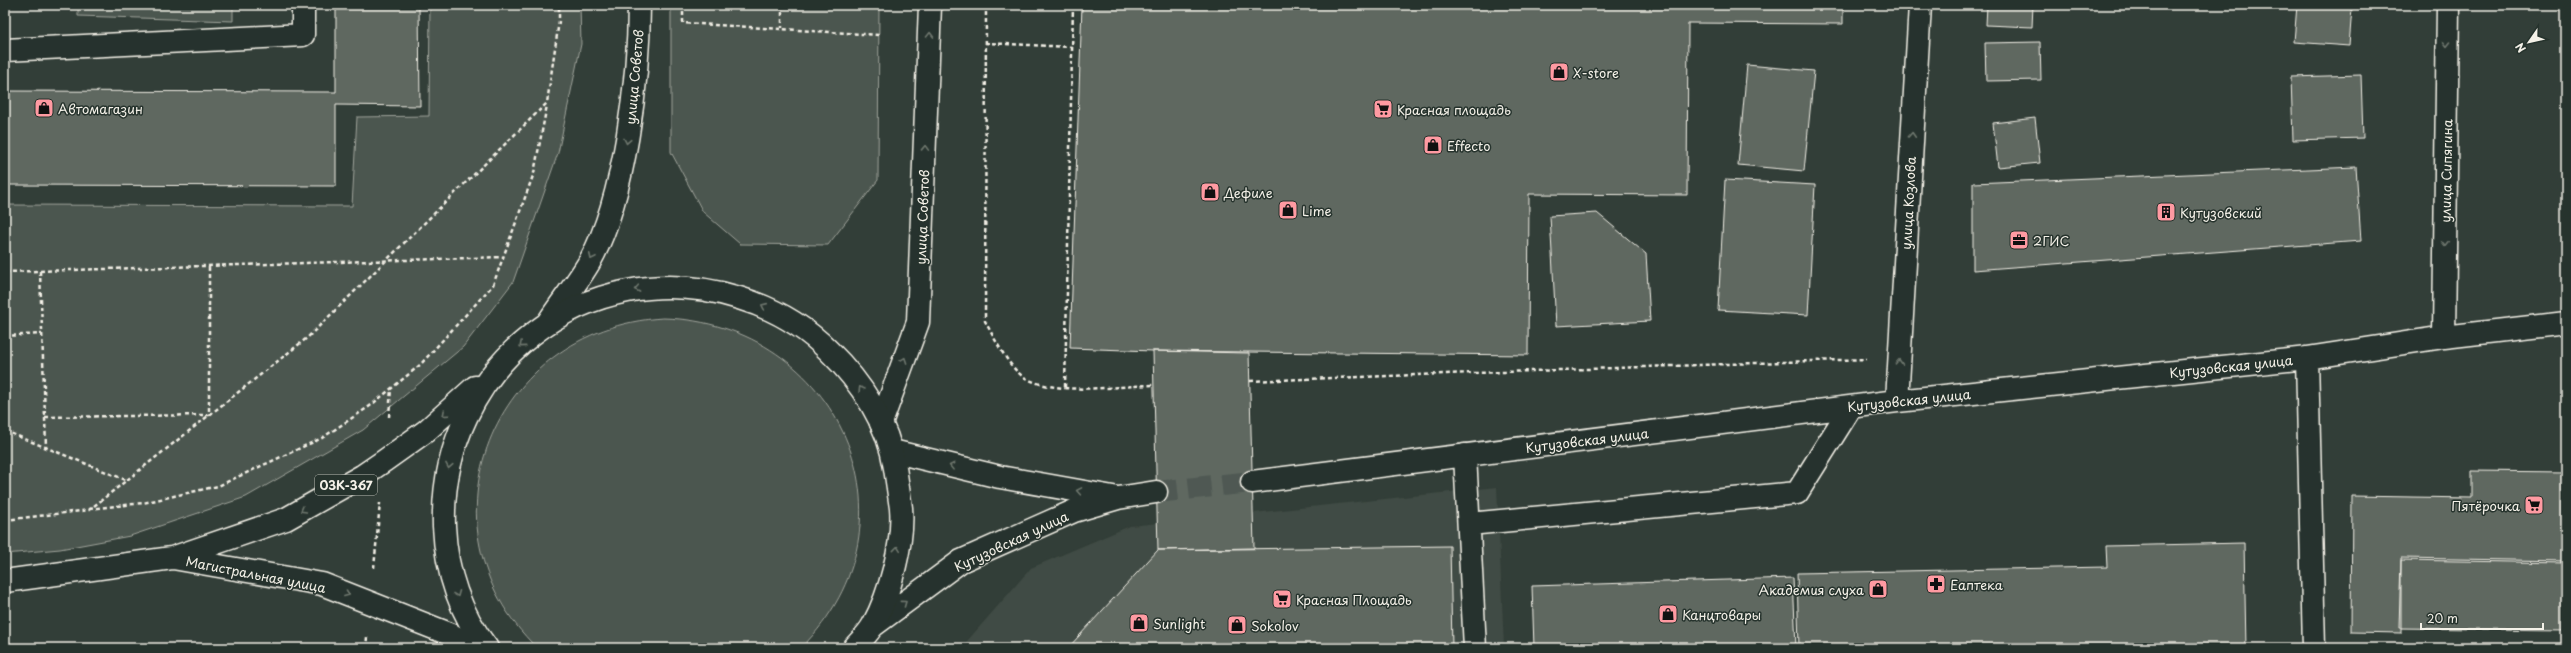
<svg xmlns="http://www.w3.org/2000/svg" width="2571" height="653" viewBox="0 0 2571 653" font-family="'Playpen Sans',sans-serif">
<style>
.built{fill:#404b44}
.green{fill:#4c564f;stroke:#a0a49c}
.building{fill:#5f6861;stroke:#f4f1e8}
.lines{fill:none;stroke-linecap:round;stroke-linejoin:round}
.minor-tunnel{stroke:#4f5952;stroke-width:22;stroke-dasharray:22 11;stroke-linecap:butt}
.minor-casing{stroke:#f4f1e8;stroke-width:25}
.highway-casing{stroke:#f4f1e8;stroke-width:25}
.path{stroke:#f4f1e8;stroke-width:2.5;stroke-dasharray:4 3;stroke-linecap:butt}
.minor{stroke:#26332d;stroke-width:22}
.highway{stroke:#26332d;stroke-width:22}
.oneway{stroke:#6e766e}
.labels{text-anchor:middle;dominant-baseline:central;stroke-width:3;stroke-linejoin:round;paint-order:stroke}
.shield{fill:#26332d;stroke:#b6b8b0;stroke-width:1}
.shield-label{font-size:12px;font-weight:bold;fill:#f4f1e8}
.poi-label{font-size:13px;fill:#f4f1e8;stroke:#26332d;text-anchor:start}
.street-label{font-size:13px;fill:#f4f1e8;stroke:#26332d}
</style>
<rect width="100%" height="100%" fill="#323e38"/>
<filter id="ink" filterUnits="userSpaceOnUse"><feTurbulence type="fractalNoise" baseFrequency=".025" numOctaves="2"/><feDisplacementMap in="SourceGraphic" scale="8" xChannelSelector="R" yChannelSelector="G"/><feConvolveMatrix kernelMatrix="1 2 1 2 8 2 1 2 1" color-interpolation-filters="sRGB"/></filter>
<g filter="url(#ink)">
<path class="built" d="M1497 487 1504 648H961L1031 568 1130 526Z"/>
<path class="green" d="M78 5H233V21L78 16Z
M430 5H580L581 44 558 153 513 282 463 347 363 430 246 497 130 536 60 549 5 554V205L352 206 357 117 429 116Z
M671 5H879L878 180 828 245 740 244 703 212 671 152Z
M663 318C838 322 928 522 801 648H537C412 527 493 328 663 318Z"/>
<path class="building" d="M336 5H419L420 106 336 105V186L5 185V91L336 92Z
M1082 5H1843V24L1688 23 1687 195 1529 194 1528 355 1153 351 1070 348Z
M1987 5H2033L2032 27 1986 25Z
M2297 5 2352 8 2349 46 2294 42Z
M2040 42 2041 80 1986 81 1985 43Z
M1747 65 1814 71 1804 171 1738 165Z
M2361 75 2363 138 2293 140 2291 77Z
M2035 118 2040 163 1998 167 1993 123Z
M2356 167 2361 241 1973 270V183Z
M1725 180 1815 185 1808 315 1718 310Z
M1597 213 1646 254 1650 321 1556 326 1550 216Z
M1153 351 1249 353 1254 548 1158 550Z
M2472 471 2566 472V561L2401 558V633L2351 632 2352 496 2472 498Z
M2244 543 2246 648H1799L1797 573 2107 567 2106 546Z
M1450 546 1452 648H1068L1158 550Z
M2401 560 2566 563V630L2399 628Z
M1793 578 1796 648H1534L1532 586Z"/>
<g class="lines">
<path class="minor-tunnel" d="M1156 492 1252 482"/>
<g class="minor-casing">
<path id="minor" d="M5 50 303 35V5
M549 321C562 301 578 282 590 261 625 199 639 76 639 5
M2444 337 2448 5
M2307 358 2314 648
M1897 401 1920 5
M881 423 918 322 930 5
M892 451 1000 477 1113 497
M1465 455 1475 648
M1252 482 1897 401 2307 358 2444 337 2566 323
M1469 524 1797 493 1851 407
M873 626 961 561 1074 511 1118 498 1156 492"/>
</g>
<g class="highway-casing">
<path id="highway" d="M173 558 322 584 452 635 471 648
M5 581 172 558 286 519 362 476 384 461 426 431 475 387
M487 648C460 613 446 570 444 526 439 367 586 250 739 298 773 308 804 326 829 351 861 382 888 423 895 468 897 481 899 494 901 508 904 542 890 594 873 625 869 633 860 641 854 648"/>
</g>
<path class="path" d="M683 5V23L879 35
M782 5V28
M986 5 985 321C993 336 1007 364 1021 375 1050 397 1117 386 1153 385
M985 43 1072 47
M40 271 46 447
M5 272 504 257
M5 336 42 334
M1250 381 1867 359
M1065 387 1073 5
M45 417 209 415V266
M389 417 391 388
M5 431 126 480
M89 509 143 503 218 486 322 438 370 406 420 365 493 285 534 173 547 105
M5 520 89 510 307 338 547 103 559 21V5
M374 568 380 503
M366 648 367 637"/>
<use href="#minor" class="minor"/>
<use href="#highway" class="highway"/>
</g>
<defs><path id="oneway-chevron" d="M-2-3.5L2.5 0L-2 3.5" fill="none" stroke-width="1.6" stroke-linecap="round" stroke-linejoin="round"/></defs>
<g class="oneway">
<use href="#oneway-chevron" transform="translate(930 35) rotate(-89)"/>
<use href="#oneway-chevron" transform="translate(2447 44) rotate(91)"/>
<use href="#oneway-chevron" transform="translate(1912 135) rotate(-87)"/>
<use href="#oneway-chevron" transform="translate(627 141) rotate(101)"/>
<use href="#oneway-chevron" transform="translate(925 148) rotate(-88)"/>
<use href="#oneway-chevron" transform="translate(2445 244) rotate(91)"/>
<use href="#oneway-chevron" transform="translate(592 257) rotate(115)"/>
<use href="#oneway-chevron" transform="translate(637 289) rotate(169)"/>
<use href="#oneway-chevron" transform="translate(764 306) rotate(-156)"/>
<use href="#oneway-chevron" transform="translate(522 345) rotate(139)"/>
<use href="#oneway-chevron" transform="translate(904 360) rotate(-70)"/>
<use href="#oneway-chevron" transform="translate(1899 362) rotate(-87)"/>
<use href="#oneway-chevron" transform="translate(861 389) rotate(-121)"/>
<use href="#oneway-chevron" transform="translate(445 414) rotate(138)"/>
<use href="#oneway-chevron" transform="translate(449 466) rotate(100)"/>
<use href="#oneway-chevron" transform="translate(952 466) rotate(-166)"/>
<use href="#oneway-chevron" transform="translate(1079 491) rotate(-170)"/>
<use href="#oneway-chevron" transform="translate(303 510) rotate(150)"/>
<use href="#oneway-chevron" transform="translate(897 549) rotate(-84)"/>
<use href="#oneway-chevron" transform="translate(347 594) rotate(21)"/>
<use href="#oneway-chevron" transform="translate(457 594) rotate(68)"/>
<use href="#oneway-chevron" transform="translate(904 603) rotate(-36)"/>
</g>
</g>
<defs>
<g id="shop-square" transform="scale(1)"><rect x="-9" y="-9" width="18" height="18" rx="4" fill="#ff9aa2" stroke="#26332d"/><path d="M-5-2.5h2.3a2.7 3.5 0 0 1 5.4 0H5L5.5 6h-11ZM-1.5-2.5h3a1.5 2.3 0 0 0-3 0Z" fill="#111"/></g>
<g id="supermarket-square" transform="scale(1)"><rect x="-9" y="-9" width="18" height="18" rx="4" fill="#ff9aa2" stroke="#26332d"/><path d="M-6-5.5h2.5l.6 2H6L4.5 2H-2.5L-4.4-4H-6ZM-1.5 3.2a1.3 1.3 0 1 0 .1 0ZM3 3.2a1.3 1.3 0 1 0 .1 0Z" fill="#111"/></g>
<g id="building-square" transform="scale(1)"><rect x="-9" y="-9" width="18" height="18" rx="4" fill="#ff9aa2" stroke="#26332d"/><path d="M-4-6H4V6H1V3H-1V6H-4ZM-2.5-4.3h1.7v1.8h-1.7ZM.8-4.3h1.7v1.8H.8ZM-2.5-1h1.7V.8h-1.7ZM.8-1h1.7V.8H.8Z" fill="#111"/></g>
<g id="office-square" transform="scale(1)"><rect x="-9" y="-9" width="18" height="18" rx="4" fill="#ff9aa2" stroke="#26332d"/><path d="M-6-3h4V-5.5h4V-3h4V5H-6ZM-1-4.5V-3h2v-1.5ZM-6 0V1H6V0Z" fill="#111"/></g>
<g id="pharmacy-square" transform="scale(1)"><rect x="-9" y="-9" width="18" height="18" rx="4" fill="#ff9aa2" stroke="#26332d"/><path d="M-2-6h4v4h4v4h-4v4h-4v-4h-4v-4h4Z" fill="#111"/></g>
</defs>
<g fill-rule="evenodd">
<use href="#shop-square" x="1559" y="72"/>
<use href="#shop-square" x="44" y="108"/>
<use href="#supermarket-square" x="1383" y="109"/>
<use href="#shop-square" x="1433" y="145"/>
<use href="#shop-square" x="1210" y="192"/>
<use href="#shop-square" x="1288" y="210"/>
<use href="#building-square" x="2166" y="212"/>
<use href="#office-square" x="2019" y="240"/>
<use href="#supermarket-square" x="2534" y="505"/>
<use href="#pharmacy-square" x="1936" y="584"/>
<use href="#shop-square" x="1878" y="589"/>
<use href="#supermarket-square" x="1282" y="599"/>
<use href="#shop-square" x="1668" y="614"/>
<use href="#shop-square" x="1139" y="623"/>
<use href="#shop-square" x="1237" y="625"/>
</g>
<g class="labels">
<rect class="shield" x="315" y="475" width="62" height="20" rx="3"/>
<g class="shield-label">
<text x="346" y="485">03К-367</text>
</g>
<g class="poi-label">
<text x="1573" y="72">X-store</text>
<text x="58" y="108">Автомагазин</text>
<text x="1397" y="109">Красная площадь</text>
<text x="1447" y="145">Effecto</text>
<text x="1224" y="192">Дефиле</text>
<text x="1302" y="210">Lime</text>
<text x="2180" y="212">Кутузовский</text>
<text x="2033" y="240">2ГИС</text>
<text x="2520" y="505" text-anchor="end">Пятёрочка</text>
<text x="1950" y="584">Еаптека</text>
<text x="1864" y="589" text-anchor="end">Академия слуха</text>
<text x="1296" y="599">Красная Площадь</text>
<text x="1682" y="614">Канцтовары</text>
<text x="1153" y="623">Sunlight</text>
<text x="1251" y="625">Sokolov</text>
</g>
<g class="street-label">
<text transform="translate(634 77) rotate(-85)">улица Советов</text>
<text transform="translate(2446 171) rotate(-89)">улица Сипягина</text>
<text transform="translate(1908 203) rotate(-87)">улица Козлова</text>
<text transform="translate(922 217) rotate(-88)">улица Советов</text>
<text transform="translate(2231 366) rotate(-6)">Кутузовская улица</text>
<text transform="translate(1909 400) rotate(-6)">Кутузовская улица</text>
<text transform="translate(1587 440) rotate(-7)">Кутузовская улица</text>
<text transform="translate(1011 541) rotate(-25)">Кутузовская улица</text>
<text transform="translate(256 574) rotate(11)">Магистральная улица</text>
</g>
</g>
<rect width="2571" height="653" fill="none" stroke="#26332d" stroke-width="20"/>
<rect x="10" y="10" width="2551" height="633" fill="none" stroke="#f4f1e8" stroke-width="1.5" filter="url(#ink)"/>
<g transform="translate(2529 42) rotate(236)" stroke="#26332d" stroke-width="3" paint-order="stroke">
<path d="M0-3L7 15L0 10L-7 15Z" fill="#f4f1e8"/>
<text y="-6" font-size="11" font-weight="bold" text-anchor="middle" fill="#f4f1e8">N</text>
</g>
<path d="M2421 623v6h122v-6" fill="none" stroke="#f4f1e8" stroke-width="2"/>
<text x="2427" y="623" font-size="12" fill="#f4f1e8" stroke="#26332d" stroke-width="3" paint-order="stroke">20 m</text>
</svg>
